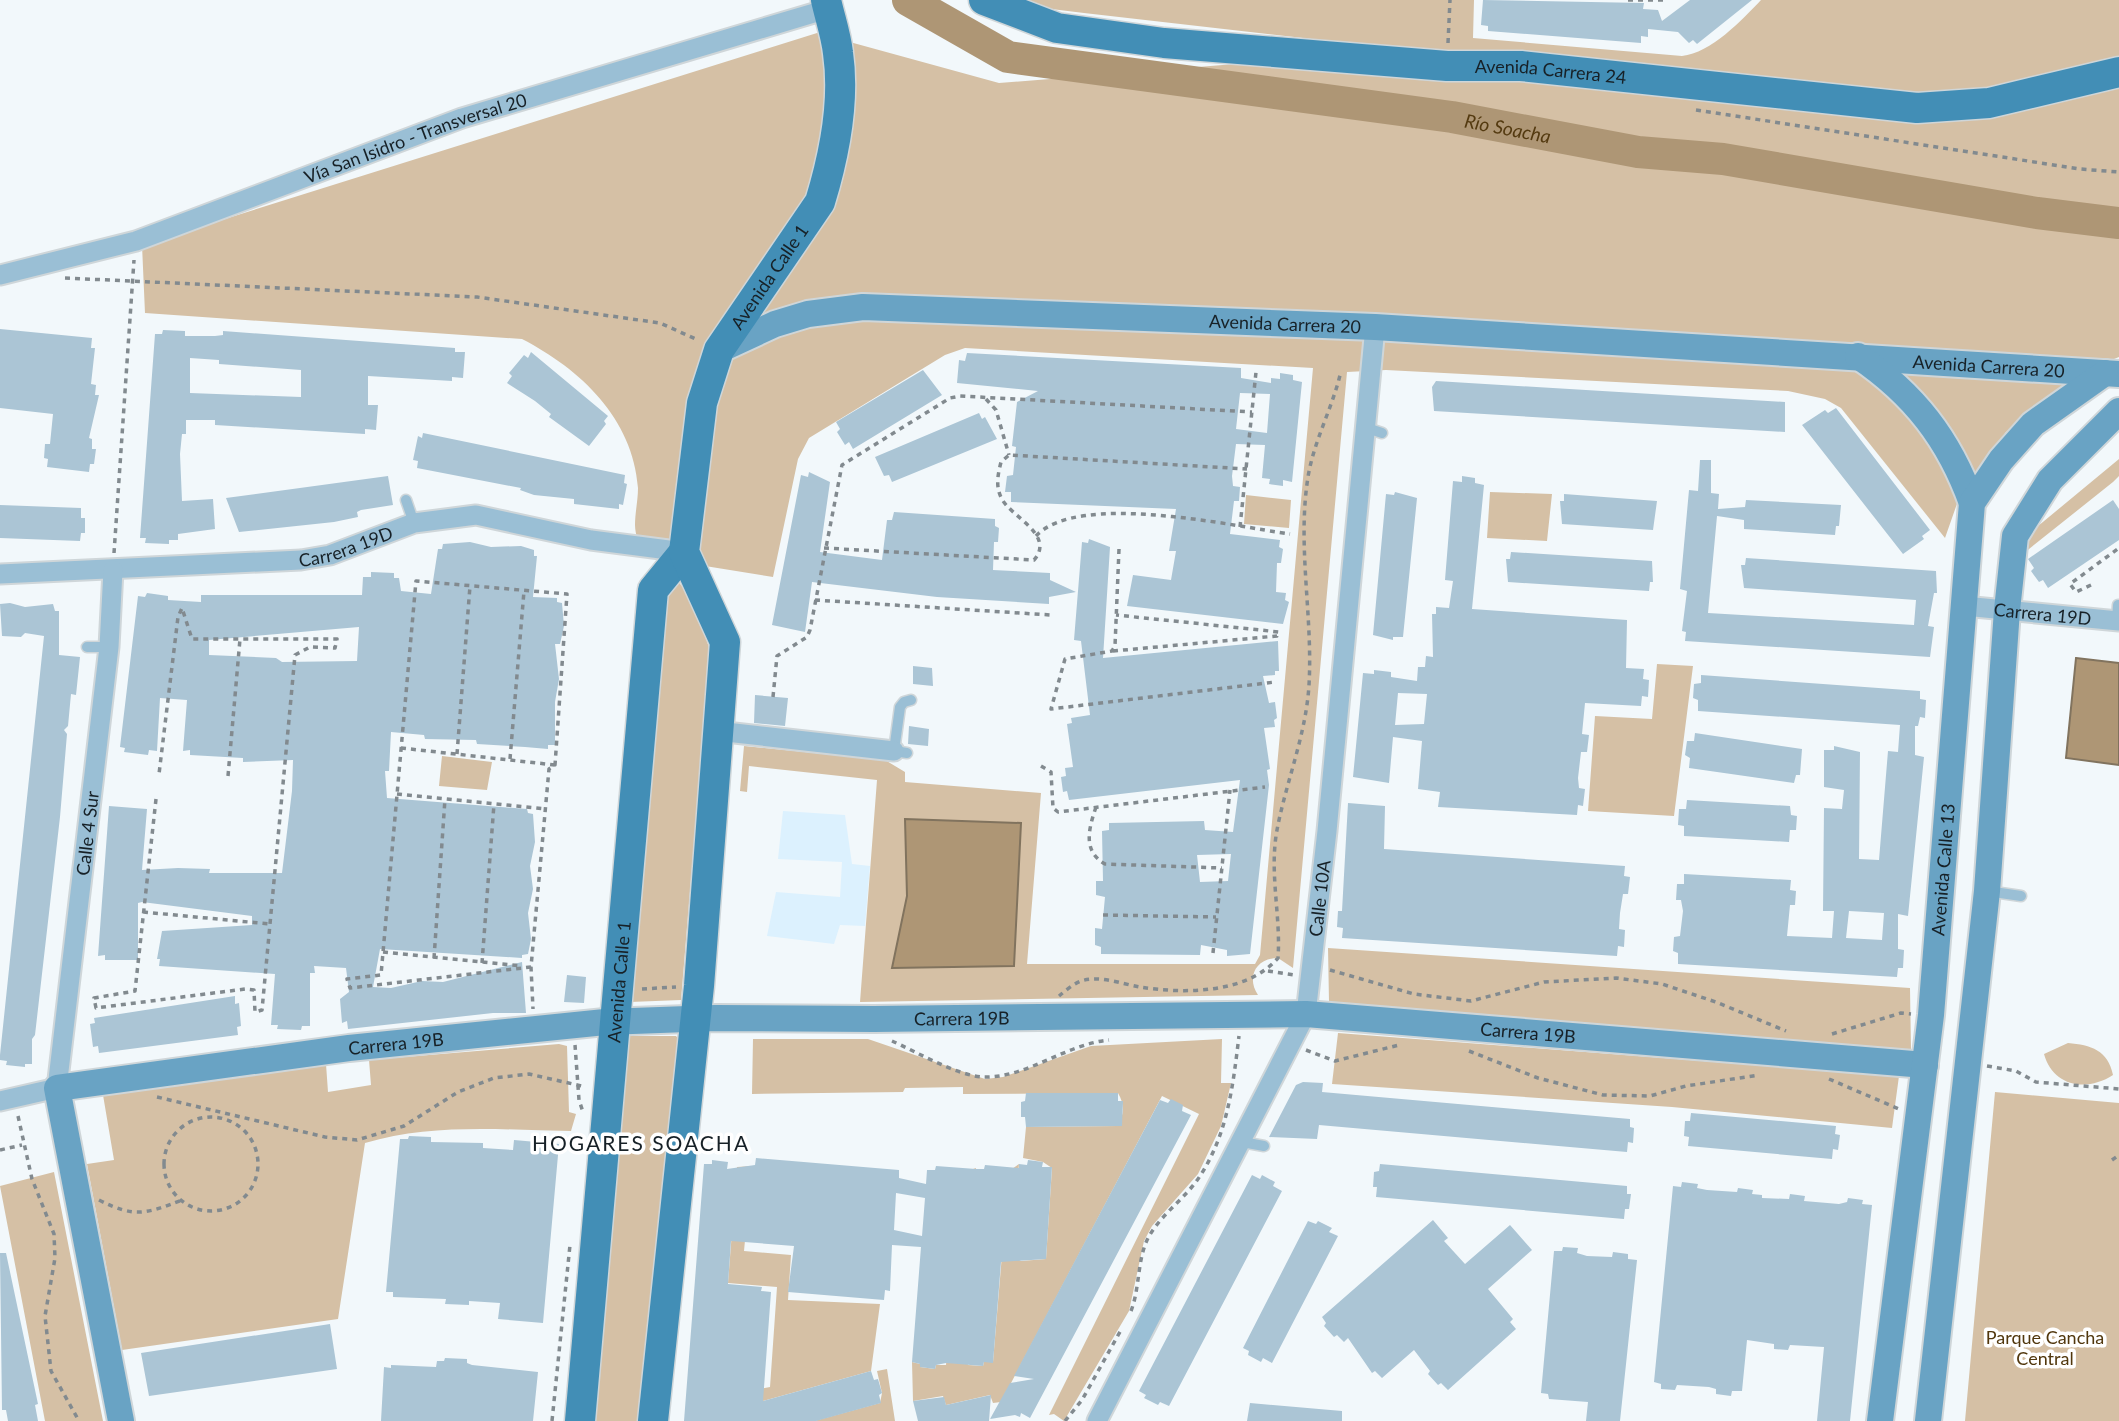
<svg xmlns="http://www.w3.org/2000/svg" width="2119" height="1421" viewBox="0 0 2119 1421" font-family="Lato,sans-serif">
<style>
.built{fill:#dcf1fe}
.green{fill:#d5c0a5}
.water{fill:#ae9675;stroke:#81735e;stroke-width:2}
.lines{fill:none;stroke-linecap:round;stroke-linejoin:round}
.river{stroke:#ae9675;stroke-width:32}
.building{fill:#abc5d5;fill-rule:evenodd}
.lane-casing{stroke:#cfd6d9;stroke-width:13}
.street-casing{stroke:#cfd6d9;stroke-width:23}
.secondary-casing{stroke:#cfd6d9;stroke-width:30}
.primary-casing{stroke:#cfd6d9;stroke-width:33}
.path{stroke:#828a8f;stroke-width:3.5;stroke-dasharray:5 5;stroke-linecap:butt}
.lane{stroke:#9abfd5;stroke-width:10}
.street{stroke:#9abfd5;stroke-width:19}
.secondary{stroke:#69a3c4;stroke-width:26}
.primary{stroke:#428eb6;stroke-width:30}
.labels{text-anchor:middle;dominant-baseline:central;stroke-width:7;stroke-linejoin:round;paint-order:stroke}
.street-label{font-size:18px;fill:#172127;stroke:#fff}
.park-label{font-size:18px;fill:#51370d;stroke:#fff}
.water-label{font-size:19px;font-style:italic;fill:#543a10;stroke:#fff}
.quarter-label{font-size:21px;letter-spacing:2px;fill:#172127;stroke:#fff}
</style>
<rect width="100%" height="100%" fill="#f2f8fb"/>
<path class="built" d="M783 811 845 815 852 864 870 866 865 926 840 925 834 944 767 936 776 892 840 897 842 862 778 859Z"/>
<path class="green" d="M1022 0H1474L1473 38 1682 56C1711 53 1742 20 1761 0H2119V357L2082 372 2006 432 1959 498 1945 538 1841 408 1825 399 1788 391 1386 370 1347 372 1293 968 1278 958C1256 958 1246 977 1258 995L860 1002 877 780 749 766 747 792 740 791 744 746 885 760 905 772V782L1041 793 1027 964H1255L1260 955 1313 368 965 348 945 355 809 438 798 459 773 577 643 556C640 546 635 535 635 525 635 513 638 500 638 488 633 418 580 369 522 339L145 313 142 245 817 33 999 83 1408 50 1084 13 1035 7Z
M2119 459V476L2113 482 2024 553 2026 536Z
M1490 492 1552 494 1547 541 1487 538Z
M1246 495 1291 500 1289 528 1244 524Z
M676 579 691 597 710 650 681 1000 630 1002 667 580Z
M1657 664 1693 666 1674 816 1588 811 1595 716 1652 719Z
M442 756 492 762 487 790 439 786Z
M1328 948 1910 988 1911 1050 1329 1002Z
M1338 1033 1899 1076 1892 1128 1672 1107 1332 1084Z
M629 1036H676L681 1042 643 1421H589L624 1044Z
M753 1039H868L985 1079 1003 1077 1091 1046 1222 1039 1221 1083H1231L1221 1126 1198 1174 1152 1226 1144 1241 1129 1311 1064 1421 1054 1414 1049 1415 1199 1114 1162 1096 1001 1402 993 1403 990 1395 946 1405 943 1396 913 1401 912 1362 920 1364V1367L935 1369 936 1365H946L961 1173 976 1168 960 1360 967 1361 968 1365 983 1366 984 1362H993L1009 1171 1019 1164 1012 1256 1021 1261 1046 1259 1052 1168 1043 1162 1023 1158 1026 1127 1118 1126C1124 1114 1125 1105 1118 1093L963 1094V1087L905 1088 903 1092 752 1094Z
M2068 1043C2091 1045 2108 1050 2113 1075 2087 1092 2053 1087 2044 1054Z
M559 1044 567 1046 569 1112 576 1114 571 1131C502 1130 432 1123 365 1143L338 1319 122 1350 87 1164 114 1160 103 1095 326 1064 328 1092 371 1085 369 1060Z
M1995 1092 2119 1103V1421H1965Z
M752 1166 744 1251 791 1255 788 1300 880 1304 871 1371 734 1409 717 1421 719 1396 770 1387 777 1287 728 1283 737 1167Z
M54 1172 103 1421H45L0 1186Z
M887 1369 895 1421H814L880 1403 882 1393 877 1371Z"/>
<path class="water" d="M2076 658 2119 663V765L2066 758Z
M905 819 1021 823 1014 966 892 968 907 896Z"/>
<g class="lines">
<path class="river" id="s1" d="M908 0 1008 57 1452 117 1638 152 1723 159 2037 213 2119 223"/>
</g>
<path class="building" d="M1483 0 1644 3 1643 9 1658 10 1662 21 1690 0H1752L1697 44 1693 40 1689 43 1678 32 1648 29V37L1641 36V43L1488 31V26L1481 25Z
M0 329 92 338 91 348H95L91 384 96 385 95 395H99L89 438 92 439V449H96L94 464H90L89 472 47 467 48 459 44 458 45 444H50L53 414 0 408Z
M163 330 185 331V336H215L223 335V331L455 348V352H465L463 378 452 377V381L368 376V405H378L376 430 365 429V434L215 425V420H186V434H182L180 454 182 501 213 499 215 529 178 534V540H169V544L145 543 146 538H140L155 334H162ZM190 358 219 360V364L301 370V397L190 393Z
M531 352 608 416 604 421 606 424 589 446 549 417 551 414 535 401 507 383 512 376 509 373 524 355 528 358Z
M967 353 1241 368V378L1271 383V378L1280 379V373L1293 375V380L1302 382 1292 482 1283 480V486L1269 484 1270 479 1262 478 1265 445 1236 444 1232 476 1233 486 1240 487 1239 501H1234L1230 534 1280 540 1279 547 1283 549 1281 563H1277L1276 592 1286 593 1285 600 1289 602 1283 624 1127 606 1133 575 1171 580 1176 551H1169L1176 509 1011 502V492H1005L1007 476 1013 475 1016 447 1012 446 1017 402 1038 391 957 383 959 360 965 361ZM1240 393 1270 394 1267 433 1236 429Z
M923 370 942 395 853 449 849 442 845 445 837 432 840 429 836 422Z
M1436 381 1785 402V432L1434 411 1432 387Z
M1836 408 1930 530 1922 536 1924 539 1903 554 1802 425 1825 410 1828 413Z
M979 413 982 419 985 417 997 439 892 482 889 475 884 476 875 457Z
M423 433 625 475 624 483 627 484 623 505 619 504V509L574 504V499L534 495 520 490 521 488 417 468 418 461 413 460 418 436 422 438Z
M1700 460H1711V493L1719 494 1718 509 1745 507 1746 500 1841 505 1839 526H1836L1835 535 1744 529V520L1717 516 1708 613 1914 625 1916 600 1744 588 1741 565H1745L1746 558 1936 571 1937 593H1934L1928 626 1934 627 1930 657 1685 641 1686 632 1682 631 1687 591 1680 589 1689 490 1698 491Z
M809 472 830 482 820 552 882 560 887 520H892L894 512 995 519V526L999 528 998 542H994L993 570 1050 573V580L1076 592 1049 597V604L937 597 812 582 805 632 772 625 801 475 808 477Z
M388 476 393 505 361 510 357 512 358 517 334 522 239 532 226 498Z
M1462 476 1475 478V483L1484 485 1472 609 1627 620 1626 668 1644 669 1643 679 1649 680 1648 697 1642 696 1641 706 1585 703 1582 734 1589 735 1587 752H1581L1578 778 1579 788 1585 789 1583 806 1578 805 1577 815 1438 807 1440 792 1418 789 1422 741 1393 737 1389 783 1353 777 1363 673 1374 674V670L1391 672V677L1417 681 1418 667H1425L1426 656 1433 657 1432 614H1436V607L1449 608 1453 581 1445 580 1453 481 1462 482ZM1398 693 1427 694 1424 724 1395 725Z
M1395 492 1417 498 1403 637H1393V640L1373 635 1386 494 1394 495Z
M1564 494 1657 501 1653 530 1562 524 1560 501H1564Z
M2113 500 2119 509V540L2048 588 2043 580 2039 582 2031 571 2034 568 2028 559Z
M0 505 81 508V518H85V533H81L80 541 0 538Z
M1089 539 1110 547 1103 658 1278 641 1279 671H1275V675L1263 676 1269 703 1275 702 1277 718 1274 720 1275 727 1264 728 1270 769 1267 770 1269 785 1250 954 1227 956V950L1201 945 1200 955 1101 954V947L1095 945V928L1102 929 1105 897 1096 895V881H1103L1102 831 1109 830V823L1204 821 1205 830 1233 832 1240 780 1069 800 1067 791 1063 792 1061 777 1066 776 1065 768 1073 767 1067 724 1072 723 1071 718 1090 715 1081 641 1074 640 1082 542 1088 543ZM1231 854 1228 881 1200 882 1197 855Z
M470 542 491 547 521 546 534 550V556H537L533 597 557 598V602L562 603 564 626 560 644H555L559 679 555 702V745H548V749L525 747 477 744 476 740 425 739 424 735 391 732 389 771H385L387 798 527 809 528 813 533 814 535 842 530 866 533 889 528 913 531 939 528 954 522 955V958L380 949 373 987 391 988 422 981 443 982 522 962 526 1013H493L348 1029 347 1021 342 1023 340 999 349 992 346 968 314 966 315 973H310V1026H302L301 1030 277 1029 278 1025H271L275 974 159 966 160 959H157L162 931 252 925V916L142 902 138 903V960H105V955L98 956 109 806 147 809 142 870 178 868 210 869 209 873H282L292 791 293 760 243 762V758L190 755V750L183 751 187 700 160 698 157 751 149 750 148 755 124 752 125 748 120 747 138 596 145 597 147 593 168 596V600L201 602V595H362L363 577H371V572L394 573V578H399L401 591 431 594 438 549H442L443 544ZM359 627 357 661 282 662 276 658 209 655V640Z
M1511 552 1652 561 1653 582H1650L1649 591 1508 582 1506 559H1510Z
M10 603 25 607 53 604 55 611H59V655L80 657 76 695 71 694 68 726 64 730 67 734 60 817 35 1035 32 1039V1064H25V1067L6 1065 7 1061 0 1060V1055L44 636 25 633 21 637 2 636 0 604Z
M913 666 932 668 933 686 913 684Z
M1701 675 1920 691V699L1926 700 1925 718 1920 717 1918 726H1915V755L1924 757 1908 916 1898 914V949L1904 950 1903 968H1898L1897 977 1678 964V953L1673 951 1674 937 1680 936 1683 911 1681 900H1676L1677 884H1684V874L1791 880 1790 890 1796 891 1795 905H1790L1787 936 1832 938 1834 911H1823L1824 808 1842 809 1844 790 1824 787V750H1834V746L1860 752 1859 859 1879 860 1888 751 1898 752 1900 725 1698 711V700L1693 698 1694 684 1701 683ZM1849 911 1884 913 1882 940 1846 938Z
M755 695 788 698 785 726 754 723Z
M909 726 929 729 928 746 908 744Z
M1695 733 1802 749 1800 775H1796L1794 783 1689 768 1690 758 1685 755 1687 741H1694Z
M1687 800 1790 806 1791 815 1797 816 1796 830H1790L1789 842 1684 836V826L1678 825 1679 809H1686Z
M1348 803 1385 806 1384 849 1625 866 1624 876 1630 877 1628 894H1623L1620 913 1619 929 1625 930 1624 947 1618 946 1617 956 1342 938 1343 928 1337 927 1338 911H1342Z
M567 975 586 977 584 1003 564 1002Z
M235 996V1004L239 1003 241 1026 237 1027 238 1035 99 1053 98 1046 93 1047 90 1024 95 1023 94 1018Z
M1303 1082 1323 1083 1322 1092 1630 1119V1127L1634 1128 1633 1143 1628 1142 1627 1152 1319 1125 1317 1139 1269 1137 1296 1085Z
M1026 1093H1118V1101H1123L1122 1126 1026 1127 1025 1117H1021V1102L1025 1101Z
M1171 1099 1183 1105 1182 1111 1191 1115 1030 1418 1021 1413 1020 1417 1015 1415 990 1419 1010 1383 1034 1379 1014 1376 1160 1100 1168 1103Z
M1691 1113 1836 1126 1835 1134 1840 1135 1838 1150 1833 1149 1832 1159 1688 1146 1689 1137 1684 1136 1685 1121H1690Z
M409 1136 431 1137V1142L483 1143V1148L513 1150 514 1140 559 1144 543 1323 498 1319 500 1303 469 1301V1305L445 1304 446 1299 393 1297V1292H386L400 1139H408Z
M756 1158 899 1170V1178L926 1184 927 1170H935L936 1166 976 1169H984L985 1165 1019 1168V1164L1027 1165 1028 1160 1043 1162 1042 1167H1052L1046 1259 1001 1262 993 1363 984 1362 983 1366 946 1363 936 1365 935 1369 920 1367V1364L912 1362 921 1247 892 1245 890 1291 885 1290 884 1300 788 1292 794 1246 731 1241 728 1284 762 1287 761 1291 771 1292 763 1401 871 1371 874 1380 878 1379 882 1393 879 1395 881 1403 816 1421H684L704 1164H712V1160L728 1162 727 1169 755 1165ZM896 1193 925 1198 922 1236 894 1230Z
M1380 1164 1627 1186V1194H1631L1629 1209H1625L1624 1219 1376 1197 1377 1187H1373L1374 1172 1379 1171Z
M1252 1175 1260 1179 1262 1175 1275 1182 1273 1186 1282 1191 1169 1406 1160 1402 1158 1405 1144 1398 1146 1395 1139 1391Z
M1682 1182 1698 1184 1697 1188 1707 1190 1737 1192 1738 1188 1753 1190 1752 1194 1762 1195V1198L1789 1199 1790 1194 1805 1196 1804 1201 1839 1204 1847 1202 1848 1198 1863 1200 1862 1204 1872 1205 1850 1421H1817L1824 1347 1790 1345 1788 1350 1774 1349V1344L1747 1340 1742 1391H1732L1731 1396 1716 1394V1389L1709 1387 1677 1385 1675 1390 1661 1389V1384L1654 1382 1673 1186 1681 1187Z
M1433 1220 1448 1238 1444 1241 1465 1264 1510 1225 1532 1250 1488 1289 1513 1319 1510 1322 1516 1329 1448 1390 1441 1383 1438 1385 1428 1374 1430 1371 1414 1350 1382 1378 1375 1371 1372 1373 1348 1338 1344 1342 1337 1335 1334 1337 1324 1326 1326 1323 1322 1317Z
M1308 1221 1316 1224 1318 1221 1332 1228 1329 1232 1338 1236 1272 1363 1263 1358 1261 1362 1248 1355 1249 1351 1243 1348Z
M1563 1247 1578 1248 1577 1253 1587 1256 1612 1257 1613 1252 1628 1254V1259L1637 1260 1620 1421H1586L1588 1402 1549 1399 1548 1394 1541 1393 1554 1251H1562Z
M0 1253H6L38 1404 35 1405 38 1421H8L6 1410H2Z
M330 1324 337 1369 149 1396 141 1353Z
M445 1358 467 1359V1363L472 1365 538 1372 533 1421H381L384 1367 391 1368V1365L436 1367 437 1361H444Z
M991 1395 989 1421H918L913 1401 944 1397 946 1405Z
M1250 1403 1342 1411V1421H1247Z"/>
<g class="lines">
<g class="lane-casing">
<path id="lane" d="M1367 428 1382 433
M406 500 414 523
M2117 620 2118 605
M87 647H109
M907 753 894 751 900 707 904 702 911 700
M1987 891 2021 896
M1242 1142 1264 1146"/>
</g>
<g class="street-casing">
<g id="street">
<path id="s2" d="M0 275 136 241 462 118 814 13 828 11"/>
<path id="s3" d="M0 574 301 560 330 555 414 523 476 515 591 540 684 552"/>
<path id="s4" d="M1964 606 2119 621"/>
<path d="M717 731 894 751"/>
<path id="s5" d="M0 1101 57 1088 109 647 113 570"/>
<path id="s6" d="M1097 1421 1306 1014 1327 831 1375 327"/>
</g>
</g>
<g class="secondary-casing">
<g id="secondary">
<path id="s7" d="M719 350 775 324 808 314 863 307 1375 327 2119 374"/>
<path d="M1858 356C1914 394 1949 439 1972 503"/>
<path id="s8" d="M121 1421 57 1088 349 1048 605 1022 715 1018 874 1019 1306 1014 1925 1065"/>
<path id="s9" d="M1880 1421 1931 1015 1972 503 2001 460 2033 424 2105 373"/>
<path d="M1928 1421 1987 891 2007 610 2015 536 2050 480 2119 411"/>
</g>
</g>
<g class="primary-casing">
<g id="primary">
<path id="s10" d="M984 0 1057 28 1164 43 1447 66H1521L1917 108 1989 103 2119 72"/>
<path id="s11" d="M580 1421 653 590 684 552"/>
<path id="s12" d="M653 1421 699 986 725 642 684 552 702 403 719 350 820 202C834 156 845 101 838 53 836 35 830 18 826 0"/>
</g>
</g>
<path class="path" d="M1628 0H1664
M1448 43 1450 0
M1696 110 2080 169 2119 172
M65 278 477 297 660 323 698 340
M986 399 996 410 1009 455
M1240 527 1256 372
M1036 536C1078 491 1232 526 1290 534
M824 548 1034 560C1056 535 1010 516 1002 499 995 487 998 474 1001 462L1009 455 1247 469
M1119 549 1115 646 1112 651 1065 659 1051 709 1275 682
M114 553 134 260
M2091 585 2076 592 2070 584 2119 548
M815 600 1051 615
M1113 651 1277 636 1279 632 1116 615
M773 697 777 656 807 637 810 630 842 465 950 398 960 396 1252 412
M401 748 555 765
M457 754 470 586
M510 759 524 591
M1041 766 1051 772 1053 808 1058 812 1265 787
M228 776 240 639
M397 794 547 809
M156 799 135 991 94 998 96 1008 245 989 254 990 255 1012 262 1010 295 655 310 647 335 648 337 639H192L182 608 178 617 159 774
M1096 807C1089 828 1082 851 1105 864L1222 868
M143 912 270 924
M1103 915 1216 917
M383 952 522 966
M1213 953 1230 790
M434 958 445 799
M482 963 494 804
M531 967 350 988 347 979 381 975 416 581 567 594 555 765 549 769 531 967 533 1009
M1330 970 1414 994 1471 1001 1544 982 1616 978 1662 984 1716 1002 1786 1031
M1268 971 1294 975
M642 989 676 987
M1059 996C1065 991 1073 984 1081 981 1100 975 1122 984 1140 987 1184 994 1247 994 1278 958 1281 916 1269 873 1277 830 1286 782 1306 735 1309 685 1313 616 1297 546 1308 477 1314 440 1333 407 1341 371
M1832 1034 1901 1013 1911 1014
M892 1041C917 1052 957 1076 984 1077 1027 1078 1066 1044 1109 1040
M575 1045 579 1100 583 1112
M1306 1050 1335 1061 1399 1045
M1469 1051 1538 1078 1603 1095 1650 1096 1686 1086 1759 1075
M1987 1066 2016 1071 2036 1082 2119 1089
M1829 1079 1899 1109
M157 1097 325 1137 357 1140 404 1126 458 1092 494 1078 529 1074 586 1087
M18 1116 32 1179 54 1234 55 1258 45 1316 51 1371 79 1421
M164 1164a47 47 0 1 1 94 0a47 47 0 1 1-94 0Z
M0 1150 22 1145
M2112 1160 2119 1155
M99 1200C134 1218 146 1214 182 1200
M1131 1311C1140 1288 1137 1260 1148 1238 1161 1214 1186 1198 1200 1176 1228 1133 1233 1085 1239 1036
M552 1421 570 1245
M1065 1421 1082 1400 1121 1330"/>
<use href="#lane" class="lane"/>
<use href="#street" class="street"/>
<use href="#secondary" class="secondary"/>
<use href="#primary" class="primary"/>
</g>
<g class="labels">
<g class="street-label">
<text stroke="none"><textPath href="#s10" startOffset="574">Avenida Carrera 24</textPath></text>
<text stroke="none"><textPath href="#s2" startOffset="438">Vía San Isidro - Transversal 20</textPath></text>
<text stroke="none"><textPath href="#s12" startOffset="1176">Avenida Calle 1</textPath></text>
<text stroke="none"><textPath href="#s7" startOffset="574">Avenida Carrera 20</textPath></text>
<text stroke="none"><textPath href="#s7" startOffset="1279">Avenida Carrera 20</textPath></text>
<text stroke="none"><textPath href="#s3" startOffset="348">Carrera 19D</textPath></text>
<text stroke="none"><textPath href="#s4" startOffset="79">Carrera 19D</textPath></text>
<text stroke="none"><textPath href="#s5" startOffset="315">Calle 4 Sur</textPath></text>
<text stroke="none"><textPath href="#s9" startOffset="555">Avenida Calle 13</textPath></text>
<text stroke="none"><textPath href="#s6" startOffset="574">Calle 10A</textPath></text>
<text stroke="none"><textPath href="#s11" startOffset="441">Avenida Calle 1</textPath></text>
<text stroke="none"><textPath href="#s8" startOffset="1248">Carrera 19B</textPath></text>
<text stroke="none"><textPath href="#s8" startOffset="1815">Carrera 19B</textPath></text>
<text stroke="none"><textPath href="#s8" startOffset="681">Carrera 19B</textPath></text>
</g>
<g class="park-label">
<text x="2045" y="1337">Parque Cancha<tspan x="2045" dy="21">Central</tspan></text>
</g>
<g class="water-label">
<text stroke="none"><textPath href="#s1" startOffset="620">Río Soacha</textPath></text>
</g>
<g class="quarter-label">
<text x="641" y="1142">HOGARES SOACHA</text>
</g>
</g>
</svg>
